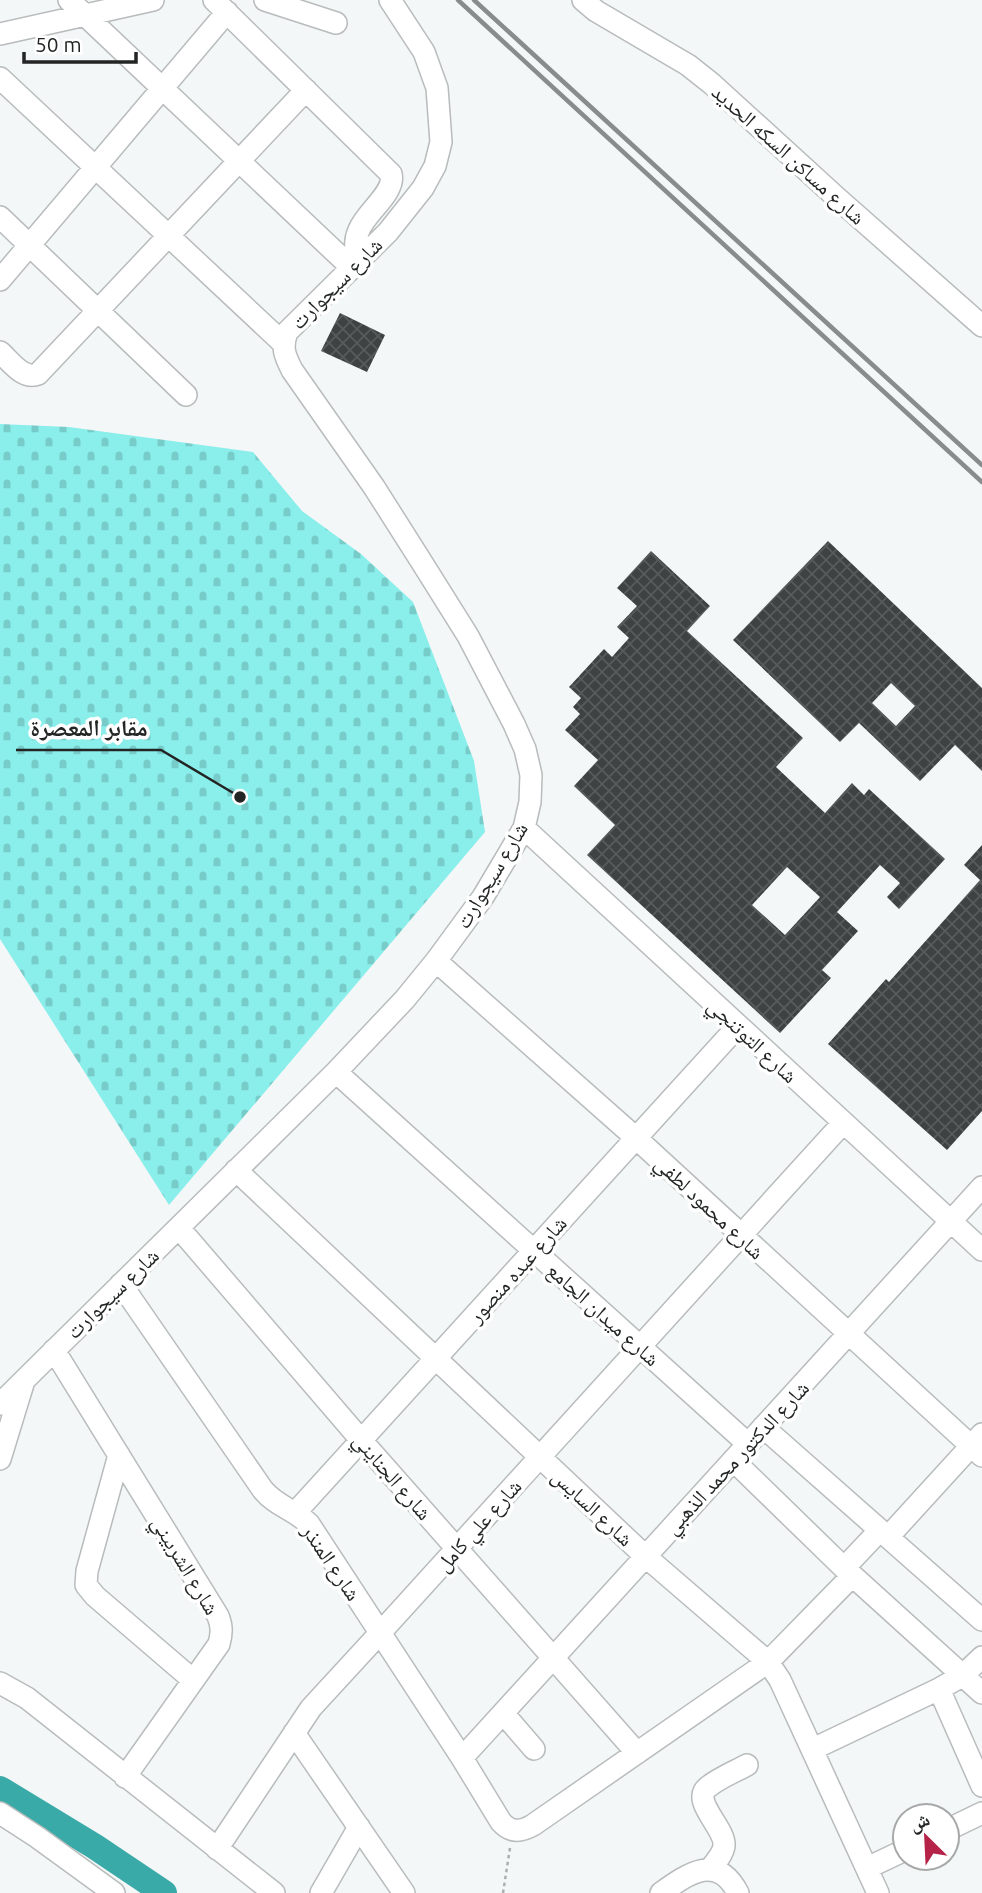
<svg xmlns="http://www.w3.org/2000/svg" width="982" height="1893" viewBox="0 0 982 1893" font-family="Ubuntu,'Noto Naskh Arabic',sans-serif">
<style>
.cemetery{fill:url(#cemetery-stones)}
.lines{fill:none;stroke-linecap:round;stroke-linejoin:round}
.river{stroke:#3aaaa8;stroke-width:26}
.building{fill:url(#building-cross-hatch);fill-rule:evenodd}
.minor-casing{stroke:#b8bcbc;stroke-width:24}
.path{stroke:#acafaf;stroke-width:2.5;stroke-dasharray:3.5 3.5;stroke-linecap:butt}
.minor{stroke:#fff;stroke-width:21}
.rail{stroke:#898c8c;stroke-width:4.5}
.labels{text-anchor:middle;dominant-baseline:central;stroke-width:7;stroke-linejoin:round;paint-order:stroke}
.street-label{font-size:21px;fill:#232525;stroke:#fff}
.leader{fill:none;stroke:#232525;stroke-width:2.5}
.callout-dot{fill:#232525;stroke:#fff;stroke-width:2.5}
.callout-label{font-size:23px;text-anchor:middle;font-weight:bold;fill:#232525;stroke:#fff;stroke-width:7;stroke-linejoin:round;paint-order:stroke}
</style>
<defs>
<pattern id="cemetery-stones" width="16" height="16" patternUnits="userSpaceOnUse" patternTransform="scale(1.75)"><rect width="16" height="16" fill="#8aeeeb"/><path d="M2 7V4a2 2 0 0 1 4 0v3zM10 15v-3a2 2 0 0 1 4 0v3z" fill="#77ccc9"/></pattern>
<pattern id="building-cross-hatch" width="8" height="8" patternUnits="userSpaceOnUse" patternTransform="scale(1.75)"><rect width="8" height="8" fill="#3f4242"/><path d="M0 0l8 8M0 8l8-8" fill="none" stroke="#585b5b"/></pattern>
</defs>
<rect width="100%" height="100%" fill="#f3f7f7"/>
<path class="cemetery" d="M0 424 69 427 253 452 302 511 361 554 413 602 474 761 485 832 169 1205 0 939Z"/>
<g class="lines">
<path class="river" d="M0 1789 94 1846 164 1893"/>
</g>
<path class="building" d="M340 313 385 335 367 372 321 351Z
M828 541 982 688V771L955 745 920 781 859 723 840 742 733 640ZM891 683 915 706 896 726 872 703Z
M651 551 710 606 687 631 803 738 776 767 825 813 852 783 864 795 869 789 945 859 899 909 887 897 900 883 880 865 837 912 858 931 822 970 831 978 780 1033 587 855 615 825 574 786 598 760 565 730 580 714 573 707 581 698 569 687 604 649 612 657 629 638 617 627 637 606 617 588ZM787 867 820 897 785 935 752 905Z
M982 845V1111L947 1150 828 1044 886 979 889 982 980 880 964 865Z"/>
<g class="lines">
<g class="minor-casing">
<path id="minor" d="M69 0 351 267
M214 0 391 174C396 192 366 212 359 230 354 240 356 251 356 263
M265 0 336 23
M583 0 596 11 688 65 712 84 836 197 982 326
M0 34 153 0
M0 78 283 343
M0 217 186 395
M0 280 227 12
M0 352C11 362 23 380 38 374L306 90
M524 828 982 1250
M436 961 636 1138 982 1456
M336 1072 748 1444
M236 1170 645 1556 768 1662 780 1680 878 1893
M179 1228 361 1440 637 1753
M121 1284 263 1490C277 1507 294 1509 309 1524L462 1758 501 1822C511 1833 521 1832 533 1825L768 1662 852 1576
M54 1350 218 1616C222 1626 222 1633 219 1644L125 1777
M0 1404 336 1072 405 999 436 961 483 897 524 828 530 802 531 775 525 749 514 724 468 636 421 561 374 487 292 370C285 356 281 348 287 332L388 232 423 188 435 166 441 142 437 88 424 52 390 0
M763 1427 982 1620
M119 1455 87 1571 86 1585 95 1596 193 1680
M0 1459 23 1384
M733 1460 844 1568 982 1693
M295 1513 738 1026
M888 1537 982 1434
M844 1568 880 1530
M0 1683 27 1698 274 1893
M939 1689 982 1786
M503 1713 534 1749
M294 1733 404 1893
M813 1749 939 1689 962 1676 982 1657
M462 1758 982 1187
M0 1813 37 1837 114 1893
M947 1830 982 1813
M217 1849 311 1708 380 1633 843 1123
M867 1868 905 1850
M710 1869C715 1863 723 1854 724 1846 726 1828 690 1801 708 1787 719 1778 734 1772 747 1765
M321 1893 359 1827
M661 1893C689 1873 717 1853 738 1893"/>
</g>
<path class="path" d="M503 1893 510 1848"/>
<use href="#minor" class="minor"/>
<path class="rail" d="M458 0 982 482
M474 0 982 465"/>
</g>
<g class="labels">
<g class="street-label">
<text transform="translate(789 154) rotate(42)">شارع مساكن السكه الحديد</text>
<text transform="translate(336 283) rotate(-45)">شارع سيجوارت</text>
<text transform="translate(491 875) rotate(-59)">شارع سيجوارت</text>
<text transform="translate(753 1040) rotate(43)">شارع التوتنجي</text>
<text transform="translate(710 1207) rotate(43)">شارع محمود لطفي</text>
<text transform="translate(517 1269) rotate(-48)">شارع عبده منصور</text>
<text transform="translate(112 1293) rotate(-44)">شارع سيجوارت</text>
<text transform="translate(604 1314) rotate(42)">شارع ميدان الجامع</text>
<text transform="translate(736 1457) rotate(-47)">شارع الدكتور محمد الذهبي</text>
<text transform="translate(393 1476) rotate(49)">شارع الجنايني</text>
<text transform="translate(593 1507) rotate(43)">شارع السايس</text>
<text transform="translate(478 1525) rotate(-48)">شارع علي كامل</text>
<text transform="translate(332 1562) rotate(56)">شارع المنذر</text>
<text transform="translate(186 1565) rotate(59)">شارع الشربيني</text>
</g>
</g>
<path class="leader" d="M240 797L161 750H16"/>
<circle class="callout-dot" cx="240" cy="797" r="7"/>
<g class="callout-label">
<text x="89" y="736">مقابر المعصرة</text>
</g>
<g transform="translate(926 1837) rotate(336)"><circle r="33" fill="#ffffff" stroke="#a7a8a8" stroke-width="2"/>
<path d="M0-5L12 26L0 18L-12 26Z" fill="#b52448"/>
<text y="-10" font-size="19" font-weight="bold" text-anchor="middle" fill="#232525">ش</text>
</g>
<path d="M24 52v10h112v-10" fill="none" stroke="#232525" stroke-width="3.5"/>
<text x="35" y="52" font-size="21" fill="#232525" stroke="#ffffff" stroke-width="5" paint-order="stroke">50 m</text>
</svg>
